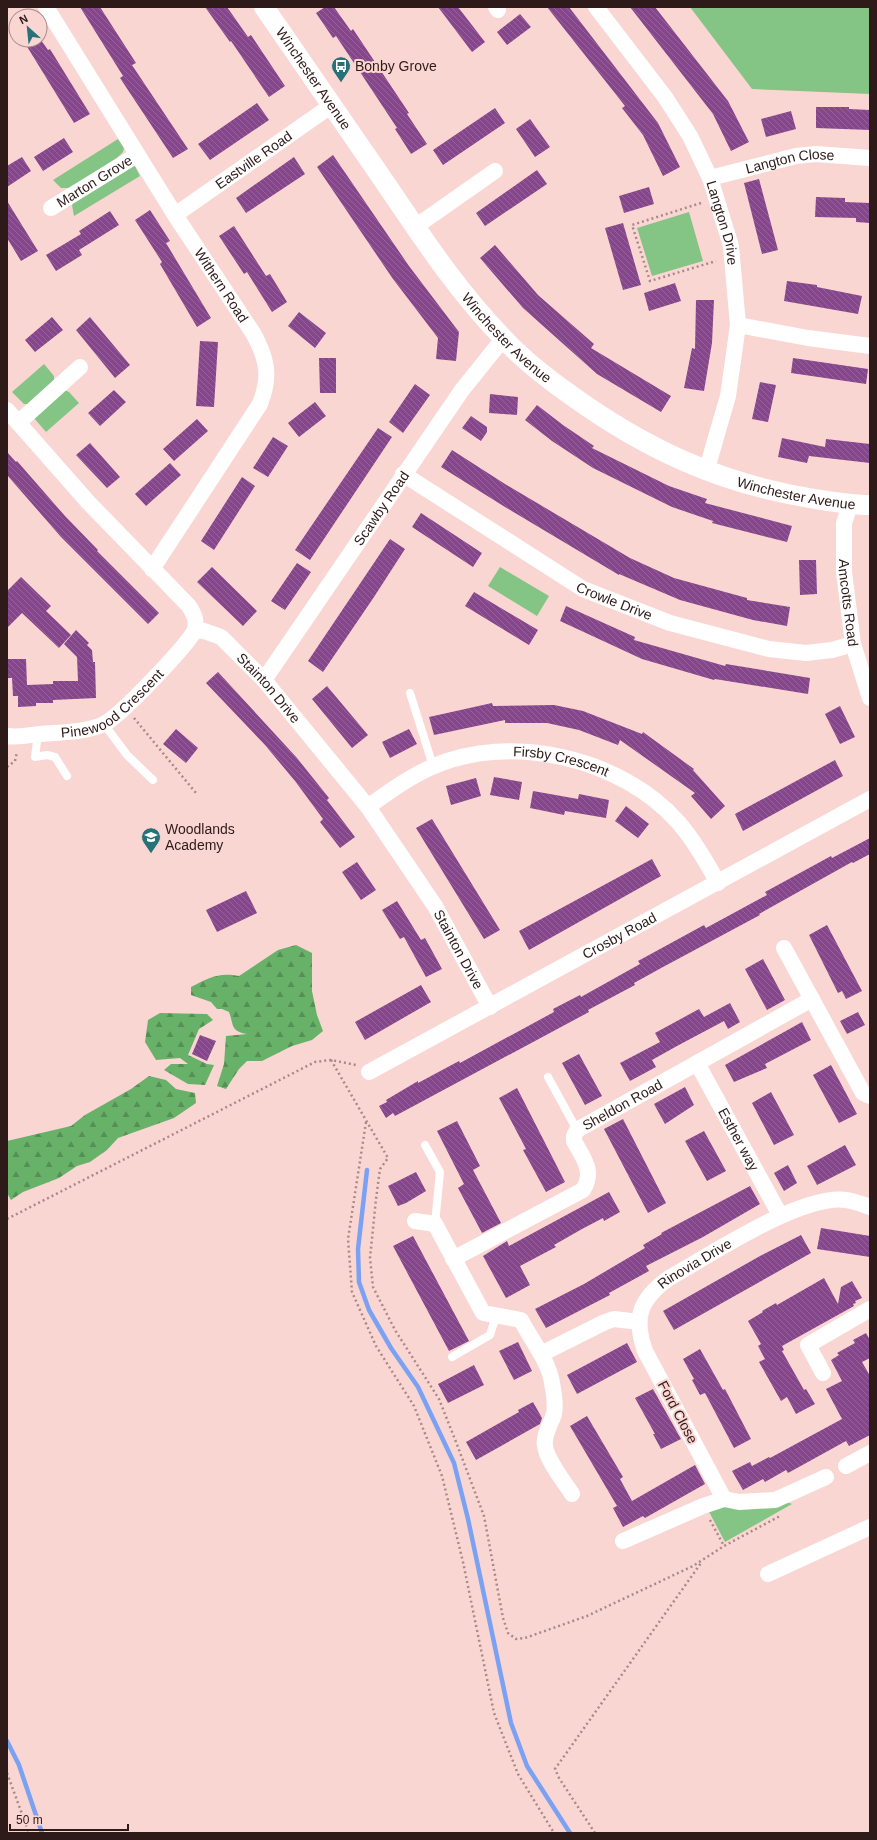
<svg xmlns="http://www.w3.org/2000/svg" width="877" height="1840" viewBox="0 0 877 1840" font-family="Helvetica,sans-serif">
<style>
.green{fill:#84c484}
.forest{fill:url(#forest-firs)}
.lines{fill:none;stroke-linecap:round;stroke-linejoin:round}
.stream{stroke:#7ba1f3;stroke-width:4.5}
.building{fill:url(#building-back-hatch)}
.path{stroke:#a78a87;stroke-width:2.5;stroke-dasharray:2 3;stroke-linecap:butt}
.service{stroke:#fff;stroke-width:8}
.minor{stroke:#fff;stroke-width:16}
.tertiary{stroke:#fff;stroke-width:20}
.labels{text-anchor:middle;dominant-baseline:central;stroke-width:4;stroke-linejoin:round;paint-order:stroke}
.poi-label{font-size:14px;fill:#2e1a18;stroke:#fad6d3;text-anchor:start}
.street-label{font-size:14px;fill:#2e1a18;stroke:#fad6d3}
</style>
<defs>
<pattern id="forest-firs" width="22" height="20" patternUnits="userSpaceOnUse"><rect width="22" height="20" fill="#67b168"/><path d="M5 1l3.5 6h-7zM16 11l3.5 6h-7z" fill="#558f55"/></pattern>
<pattern id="building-back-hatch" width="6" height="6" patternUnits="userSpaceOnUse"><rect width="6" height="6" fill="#86468b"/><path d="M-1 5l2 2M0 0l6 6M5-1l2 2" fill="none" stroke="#946397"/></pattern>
</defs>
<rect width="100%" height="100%" fill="#fad6d3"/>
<path class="green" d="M690 7H870V94L752 89Z
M118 139 124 148 123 152 117 158 71 188H61L53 180Z
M130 165 135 166 140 176 74 216 72 205 76 199Z
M689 212 703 261 652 276 637 228Z
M44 364 54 376V381L28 404H24L12 392Z
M64 390 69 392 79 403 46 432 34 418Z
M500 567 549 596 537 616 488 586Z
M785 1501 792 1504 725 1542 707 1508Z"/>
<path class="forest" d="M296 945 312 953V991L317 1015 323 1031 312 1040 292 1046 262 1061H247L239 1069 226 1089 217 1086 224 1064 226 1036 247 1034C230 1031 234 1025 229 1012L222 1009H217L211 1002 191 995V987C209 978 218 972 239 976L278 950Z
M160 1013 207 1014 213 1020 199 1029 188 1055 207 1064 214 1065 205 1085 188 1084 164 1070 171 1064H188L180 1058 156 1060 145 1042 148 1020Z
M149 1076 166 1080 176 1089 195 1093 196 1103 174 1118 118 1138 107 1150 90 1162 77 1166 59 1178 23 1192 11 1200 7 1193V1141L71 1126 85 1115 131 1089Z"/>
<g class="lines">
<path class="stream" d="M367 1170 358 1249 359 1282 369 1310 391 1348 418 1387 454 1463 468 1519 511 1723 527 1766 570 1833
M7 1741 19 1765 42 1833"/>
</g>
<path class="building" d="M80 7H100L136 63 132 65 188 149 173 158 120 78 123 76Z
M205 7H227L248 37 251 35 285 86 269 97 231 41 230 42Z
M325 7H334L351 31 353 29 409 113 407 114 427 144 411 154 395 129 397 128 358 69 336 36 333 38 316 13Z
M438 7H458L485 42 472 52Z
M547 7H569L658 123 680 167 663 176 643 135 622 108 625 106Z
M630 7H655L728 101 749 142 731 151 713 114Z
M520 14 531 27 507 45 497 32Z
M23 40H41L48 50 50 49 90 114 74 123Z
M257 103 269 120 210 160 198 144Z
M816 107H849V109L870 110V130L816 128Z
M495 108 505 123 443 165 433 150Z
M791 111 796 129 766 137 761 119Z
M530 119 550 147 535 157 516 129Z
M64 138 73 152 43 171 34 157Z
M333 155 409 266 459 332 456 361 436 359 438 338 393 279 317 167Z
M22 157 31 171 7 187V166Z
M294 157 305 174 246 213 236 198Z
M537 170 547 184 485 226 476 213Z
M759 179 778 250 762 254 744 183Z
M649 187 654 204 624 213 619 196Z
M816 197 845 198V202L870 203V223L856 222V218L815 217Z
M7 201 38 251 21 261 7 238Z
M150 210 170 241 166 243 211 318 197 327 160 264 162 262 135 220Z
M110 211 119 225 79 250 82 255 56 271 46 255 81 234 79 231Z
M623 223 641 285 623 290 605 228Z
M234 226 266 276 270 274 287 302 272 312 247 272 244 274 219 236Z
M495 245 538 295 594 344 591 348 671 396 661 412 597 374 523 308 480 258Z
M787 281 817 285V287L862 296 858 314 784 301Z
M675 283 681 301 649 311 644 293Z
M696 300H714L712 343 704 391 684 388 692 348 695 349Z
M299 312 326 333 315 348 288 326Z
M52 317 63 330 35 352 25 340Z
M90 317 130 365 115 378 76 330Z
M200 341 218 342 214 407 196 406Z
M319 358H336V393H320Z
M793 358 868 369 866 384 791 373Z
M760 382 776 385 768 422 752 419Z
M415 384 430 395 403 433 389 422Z
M114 390 126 402 100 426 88 413Z
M490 394 518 397 517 415 489 413Z
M315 402 326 416 299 437 288 423Z
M537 405 563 425 594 446 592 448 669 486 707 499 705 503 792 526 787 542 712 523 713 521 672 507 593 468 552 441 525 420Z
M471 416 487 427V432L481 441 462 428Z
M197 419 208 431 174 461 163 449Z
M378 428 392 437 310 560 295 550Z
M273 437 288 446 268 477 253 468Z
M782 438 825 447 826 439 870 444V463L809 456 807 463 778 457Z
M90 443 120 477 107 488 76 455Z
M452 450 505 484 630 558 674 578 747 598V600L790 607 787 626 753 620 680 600 619 574V575L505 507 441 467Z
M7 452 16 462 17 461 65 516 98 550 97 551 159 613 148 624 61 537 7 475Z
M170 463 181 475 146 506 135 494Z
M242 477 255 486 214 550 201 541Z
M421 513 482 553 473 567 412 527Z
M390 539 405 549 374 597 323 672 308 661Z
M799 560H816L817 594 800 595Z
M297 563 311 572 285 610 271 601Z
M212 567 257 611 243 626 197 582Z
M21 577 51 606 46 611 71 635 59 648 22 613 7 628V591Z
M474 592 538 630 529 645 465 606Z
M566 606 635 637 634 640 725 666 726 664 810 678 808 694 715 679 714 680 642 659 560 621Z
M76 630 89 643 87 645 92 650 93 662H95L96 698 53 700V703H36V706L18 707V696H13L12 678H8L7 659H26L27 685 53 684V681H78L77 657 64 644Z
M218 672 297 758 329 798 327 800 355 837 340 848 320 822 323 819 295 781 265 745 206 683Z
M327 686 368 735 352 748 312 699Z
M492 703 493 706 554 705 583 711 642 734 643 732 694 769 693 770 725 806 711 819 691 796 695 793 620 740 618 745 579 730 547 723H505V720L434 735 429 717Z
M840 706 855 737 840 744 825 714Z
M176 729 198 748 186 763 163 744Z
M409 729 417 744 390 758 382 742Z
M835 760 843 776 743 831 735 814Z
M494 777 522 782 519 800 490 795Z
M476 778 481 796 451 805 446 786Z
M533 791 578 799 579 794 609 800 606 818 565 811 564 815 530 808Z
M626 806 649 824 638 838 615 821Z
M432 819 500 930 484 939 416 828Z
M870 838V854L853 863 852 862 759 914 760 915 663 967 634 983 635 985 588 1010 589 1012 395 1116 393 1113 386 1118 379 1106 387 1102 386 1100 418 1081V1083L459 1061 460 1063 554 1012 553 1009 580 995 581 997 640 964 638 961 704 925 706 928 767 895 765 892 831 856 832 858Z
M652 859 661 876 529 950 519 931Z
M357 862 376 890 361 900 342 872Z
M246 891 257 913 217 932 206 910Z
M397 901 421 940 425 938 442 969 426 977 404 937 400 939 382 910Z
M827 925 862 991 846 999 842 991 838 993 809 935Z
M763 959 785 1000 767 1010 745 969Z
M421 985 431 1002 365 1040 355 1022Z
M730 1003 740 1022 728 1029 724 1021 677 1046 652 1060 656 1067 630 1081 620 1063 660 1042 655 1033 699 1009 704 1017Z
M858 1012 865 1025 847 1034 840 1021Z
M802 1022 811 1040 765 1064 767 1068 734 1082 725 1065Z
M200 1035 216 1041 207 1061 192 1054Z
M579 1054 602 1096 585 1105 562 1063Z
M831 1065 857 1114 839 1123 813 1075Z
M685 1087 694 1105 665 1124 654 1104Z
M517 1088 565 1182 546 1192 523 1150 526 1149 499 1098Z
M771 1092 794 1135 774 1145 752 1103Z
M623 1119 666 1203 648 1213 604 1129Z
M457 1121 480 1166 473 1170 501 1223 482 1233 458 1188 464 1184 437 1131Z
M704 1131 726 1171 707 1181 685 1141Z
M845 1145 856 1165 817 1185 807 1166Z
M788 1165 797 1183 784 1191 774 1173Z
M416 1172 426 1191 406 1203 398 1206 388 1186Z
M750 1186 760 1204 703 1237 646 1266 649 1271 609 1293 610 1295 546 1328 535 1309 584 1284 645 1248 643 1245 662 1234 661 1233Z
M609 1192 620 1212 604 1221 603 1218 582 1229 554 1245 556 1247 520 1266 530 1285 506 1298 483 1256 507 1241 509 1246Z
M821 1228 870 1236V1257L817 1249Z
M801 1235 811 1253 674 1330 663 1311 760 1256Z
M413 1236 469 1341 449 1351 393 1246Z
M824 1278 838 1304 841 1287 852 1281 862 1298 855 1301 856 1303 853 1304 854 1306 782 1346 784 1350 782 1351 804 1390 806 1389 815 1404 796 1414 787 1397 781 1401 759 1362 765 1359 758 1346 761 1344 748 1321 763 1312 762 1311 776 1303 777 1305Z
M866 1333 870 1340V1358L862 1362 870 1376V1435L849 1446 846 1441 788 1473 786 1470 765 1482 763 1479 743 1490 732 1471 750 1462 752 1466 769 1457 770 1458 842 1419 826 1389 842 1381 831 1360 839 1355 837 1353 855 1343 853 1340Z
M518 1342 532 1371 514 1380 499 1351Z
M627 1343 637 1362 577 1394 567 1375Z
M700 1349 723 1390 725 1389 751 1439 734 1448 705 1393 700 1395 692 1380 694 1379 683 1359Z
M474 1365 484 1385 448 1403 438 1384Z
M653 1389 681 1439 661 1449 653 1434H655L635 1398Z
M533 1402 542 1418 540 1424 476 1460 466 1442 519 1412 518 1410Z
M587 1416 623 1477 620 1479 632 1501 695 1465 705 1484 645 1518 643 1516 623 1527 613 1508 617 1506 570 1426Z"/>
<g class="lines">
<path class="path" d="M701 203 632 225 650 281 716 261
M134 718 196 793
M7 767 15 761 17 752
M331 1060 388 1158 380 1169 376 1199 370 1258 373 1287 395 1330 439 1399 456 1442 484 1516 503 1618 508 1633 516 1639 525 1638 587 1616 693 1566 724 1546 780 1516
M366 1122 348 1239 352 1292 376 1346 414 1406 442 1476 463 1562 494 1713 518 1774 554 1833
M7 1219 315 1062 331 1060 356 1065
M710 1520 724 1546
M7 1773 29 1833
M595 1833 559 1778 555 1769 701 1563"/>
<path class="service" d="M410 693 433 766
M104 724 127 755 153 780
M38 734 35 757 47 755 55 757 67 776
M548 1077 577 1130
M425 1145 440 1172 435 1224
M452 1357 490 1335 496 1316"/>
<g class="minor">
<path id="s1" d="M46 7 175 215 253 333C267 358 271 376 260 404L152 569"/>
<path d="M496 7 498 10"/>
<path id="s2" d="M596 7 665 97 690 136 710 178 731 246 738 325 728 396 706 472"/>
<path id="s3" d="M710 178 796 156 816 154 870 158"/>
<path id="s4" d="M51 208 137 155"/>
<path id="s5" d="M175 215 332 105"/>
<path d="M415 227 495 171"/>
<path d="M738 325 808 338 870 346"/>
<path id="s6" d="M7 410 88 502 189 606C194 614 197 620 195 630L204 631 221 637 264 680 368 807 435 906 490 1007"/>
<path d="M18 423 80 367"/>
<path id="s7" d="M403 474 583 589 670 623 769 649 806 653 832 650 853 644"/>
<path id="s8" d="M850 505 844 523V572L853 644 870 698"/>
<path id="s9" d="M264 680 462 390 503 339"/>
<path id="s10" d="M7 736C19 738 29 735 40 734 61 732 84 733 104 724 120 716 186 647 195 630"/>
<path id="s11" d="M368 807C388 792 409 777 432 767 510 732 622 758 678 822 694 840 706 861 718 883"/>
<path d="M784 948 863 1093 870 1096"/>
<path id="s12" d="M697 1063 780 1215"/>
<path id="s13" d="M369 1072 870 799"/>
<path d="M415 1221 435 1224 483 1313 521 1320C531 1340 549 1361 552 1383 554 1393 556 1404 554 1414 551 1424 543 1435 545 1446 547 1461 564 1481 572 1494"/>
<path id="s14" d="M453 1259 583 1190C595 1171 583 1158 574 1141V1136L577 1130 812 999"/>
<path d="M541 1354 605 1322 614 1319 639 1322"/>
<path d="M823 1373 808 1345 870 1309"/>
<path d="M846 1466 870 1453"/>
<path id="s15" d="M724 1499 645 1351C633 1317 640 1299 669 1278 710 1255 801 1194 846 1200 854 1201 862 1204 870 1207"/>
<path d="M623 1541 703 1506 724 1499 739 1502 775 1500 826 1477"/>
<path d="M768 1574 870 1527"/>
</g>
<path class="tertiary" id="s16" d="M264 7C305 66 346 125 386 184 422 237 458 292 503 338 523 360 548 379 572 396 646 449 719 483 809 498 829 501 849 505 870 505"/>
</g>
<defs>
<g id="bus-pin" transform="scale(1)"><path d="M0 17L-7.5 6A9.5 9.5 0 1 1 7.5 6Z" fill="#277178" stroke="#fad6d3"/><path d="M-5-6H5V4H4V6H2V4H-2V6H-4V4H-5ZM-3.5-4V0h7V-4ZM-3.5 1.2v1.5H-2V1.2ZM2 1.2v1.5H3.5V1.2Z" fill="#fff"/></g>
<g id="school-pin" transform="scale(1)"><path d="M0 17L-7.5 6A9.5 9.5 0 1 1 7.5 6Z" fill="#277178" stroke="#fad6d3"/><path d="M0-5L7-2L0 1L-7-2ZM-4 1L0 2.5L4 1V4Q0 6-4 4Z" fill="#fff"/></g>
</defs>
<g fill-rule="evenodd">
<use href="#bus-pin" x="341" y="66"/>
<use href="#school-pin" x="151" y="837"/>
</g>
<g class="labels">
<g class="poi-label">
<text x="355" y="66">Bonby Grove</text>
<text x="165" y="829">Woodlands<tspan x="165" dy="16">Academy</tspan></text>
</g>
<g class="street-label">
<text stroke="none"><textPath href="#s16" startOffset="87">Winchester Avenue</textPath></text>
<text stroke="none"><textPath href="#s5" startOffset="96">Eastville Road</textPath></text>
<text stroke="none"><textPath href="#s3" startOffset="82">Langton Close</textPath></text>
<text stroke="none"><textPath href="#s4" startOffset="51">Marton Grove</textPath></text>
<text stroke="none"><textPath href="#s2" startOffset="253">Langton Drive</textPath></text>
<text stroke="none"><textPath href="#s1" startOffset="329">Withern Road</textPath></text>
<text stroke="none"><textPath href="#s16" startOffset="411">Winchester Avenue</textPath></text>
<text stroke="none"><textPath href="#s16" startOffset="746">Winchester Avenue</textPath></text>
<text stroke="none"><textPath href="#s9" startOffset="208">Scawby Road</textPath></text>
<text stroke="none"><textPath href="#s7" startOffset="247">Crowle Drive</textPath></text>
<text stroke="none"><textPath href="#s8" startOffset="99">Amcotts Road</textPath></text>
<text stroke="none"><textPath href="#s6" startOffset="390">Stainton Drive</textPath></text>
<text stroke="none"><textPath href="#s10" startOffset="115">Pinewood Crescent</textPath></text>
<text stroke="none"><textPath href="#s11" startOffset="208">Firsby Crescent</textPath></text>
<text stroke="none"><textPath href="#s13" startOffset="285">Crosby Road</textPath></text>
<text stroke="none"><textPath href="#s6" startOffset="714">Stainton Drive</textPath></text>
<text stroke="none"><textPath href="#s14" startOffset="264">Sheldon Road</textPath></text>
<text stroke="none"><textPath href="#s12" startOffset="87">Esther way</textPath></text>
<text stroke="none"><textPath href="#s15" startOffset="282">Rinovia Drive</textPath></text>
<text transform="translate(678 1412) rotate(62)">Ford Close</text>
</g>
</g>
<rect width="877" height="1840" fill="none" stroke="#2e1a18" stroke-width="16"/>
<g transform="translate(28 28) rotate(333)"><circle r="19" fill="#fad6d3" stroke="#a88b88"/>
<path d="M0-3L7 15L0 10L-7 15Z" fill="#277178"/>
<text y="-6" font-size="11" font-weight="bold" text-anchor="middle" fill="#2e1a18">N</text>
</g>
<path d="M10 1824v6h118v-6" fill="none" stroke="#2e1a18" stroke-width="2"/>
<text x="16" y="1824" font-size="12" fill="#2e1a18" stroke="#fad6d3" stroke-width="3" paint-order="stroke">50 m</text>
</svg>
